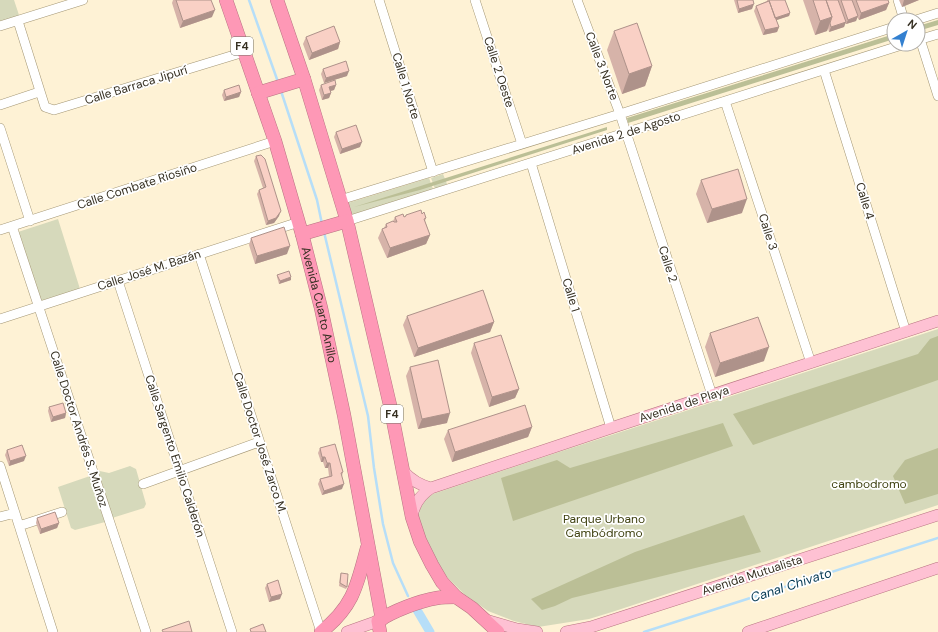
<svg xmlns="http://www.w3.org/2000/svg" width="938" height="632" viewBox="0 0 938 632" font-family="'DM Sans',sans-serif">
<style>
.green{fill:#d6d9bb}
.forest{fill:#bbbf96}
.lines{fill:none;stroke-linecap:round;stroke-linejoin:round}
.stream{stroke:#b6def8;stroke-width:2.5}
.canal{stroke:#b6def8;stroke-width:9}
.minor-casing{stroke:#a49775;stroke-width:10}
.major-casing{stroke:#b87482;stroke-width:12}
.highway-casing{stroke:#b87482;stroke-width:14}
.minor{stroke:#fff;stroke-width:9}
.major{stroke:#fec1d3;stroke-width:11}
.highway{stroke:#fe98b6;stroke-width:13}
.wall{fill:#d6b3a9}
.shaded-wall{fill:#ae928a}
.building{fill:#f9d0c5;stroke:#ae928a}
.labels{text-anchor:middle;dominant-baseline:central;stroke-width:3.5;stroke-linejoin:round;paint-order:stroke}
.shield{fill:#fff;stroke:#726e64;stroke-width:1}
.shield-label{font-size:11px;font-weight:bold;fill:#363022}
.street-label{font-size:12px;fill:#363022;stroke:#fff}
.park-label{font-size:12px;fill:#3e400f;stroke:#fff}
.water-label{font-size:13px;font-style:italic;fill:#073b55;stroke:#fff}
</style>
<rect width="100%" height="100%" fill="#fef2d5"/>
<path class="green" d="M0 0H14L20 18 0 22Z
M443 174 447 184 435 189 431 178Z
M429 178 433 189 351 215 348 203Z
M58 219 80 289 40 301 18 232Z
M938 329V505L612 612 589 619 538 627 514 621 488 611 464 594 447 577 430 550 418 521 420 509 424 500 433 494 556 453Z
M130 466 136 469 146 504 144 508 112 518 95 470 109 473Z
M90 476 105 522 75 530 71 528 58 487Z"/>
<path class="forest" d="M938 20V25L918 31V26Z
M894 34V39L628 123 627 118Z
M607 127V130L420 190 354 207Z
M938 336V380L753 445 733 414 918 354 930 339Z
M723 423 733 446 513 521 501 478 557 460 570 468Z
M938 448V494L905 504 893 476 905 460Z
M744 515 761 552 572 598 555 606 542 610 531 599 635 552Z"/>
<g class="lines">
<path class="stream" d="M249 0 278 82
M281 91 317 200 322 224
M324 232 368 416 374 468 383 524 393 563 408 596
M644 632 938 538"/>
<path class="canal" d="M417 610 430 632"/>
<g class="minor-casing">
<path id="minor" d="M379 0 433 172
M475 0 522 144
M577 0 620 114 712 395
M898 0 904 20
M916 20 938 13
M18 21 45 107 54 110 244 52
M0 26 83 0
M920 39 938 96
M918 40 938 34
M824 70 906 332
M725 101 811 363
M0 105 39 92
M0 128 30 221
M531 163 611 428
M340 200 620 114 894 27
M347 221 905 44
M12 226 146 632
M0 230 275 141
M199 254 321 632
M118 281 232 632
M0 319 299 222
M0 466 53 632
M143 484 259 442
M0 517 15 513
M19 526 62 512"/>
</g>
<g class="major-casing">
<path id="major" d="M403 471C411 480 419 485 431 488
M412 517C414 504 420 495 431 488L611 428 938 321
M486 620 517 629 537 632
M347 632 378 621
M566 632 591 627 938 515
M748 632 938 568"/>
</g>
<g class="highway-casing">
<g id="highway">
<path id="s1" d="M226 0 275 141 302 234 321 308 344 415 382 619"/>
<path d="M277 0 304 79 347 221 390 405 412 517 420 541 432 565 442 582 456 597 472 608 498 632"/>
<path d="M258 93 304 79"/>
<path d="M302 234 347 221"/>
<path d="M321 632C353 607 357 586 367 548"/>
<path d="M380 632 378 621C393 611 419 601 437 598 443 597 450 597 456 597"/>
</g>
</g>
<use href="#minor" class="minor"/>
<use href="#major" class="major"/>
<use href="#highway" class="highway"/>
</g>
<path class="wall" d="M173 0H211L212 17 180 28 172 3Z
M734 0H753L752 9 738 13Z
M767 0H785L790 13 789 16 776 20 779 27 777 32 763 35 754 11 756 6 767 1Z
M803 0H888L889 3 886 10 859 20 857 17 856 21 846 24 845 23 844 27 829 32 828 28 827 31 815 35Z
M899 0H919L902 7Z
M614 31 652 66 645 86 622 94 607 50Z
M306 37 340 42 338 49 309 60 303 44Z
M323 69 347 76 324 83 321 74Z
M321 85H336L334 90 330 91 331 93 329 98 322 100 319 90Z
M224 90 241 92 239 97 224 101 222 95Z
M336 132 360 147 340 154 334 137Z
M256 156 279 216 274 223 266 225 257 194 259 190 263 188 254 161Z
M701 180 742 213 707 223 696 194Z
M422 214 426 218 425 221 430 235 426 244 387 258 378 238 382 229 384 228 386 224 393 221 395 217H405L406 215Z
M251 238 287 254 255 264 249 245Z
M277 275 291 277V280L279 284 277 277Z
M407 316 494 322 490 332 414 357 403 325Z
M710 333 764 361 715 377 705 347Z
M474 343 519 389 515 398 489 407 471 353Z
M410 367 447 423 418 429 406 376Z
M49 407 66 413 65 418 51 422 48 411Z
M532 427 528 437 452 462 444 439 448 430Z
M320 448 343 472 342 476V489L322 495 318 484 320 479 329 476 328 468H325L323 462H321L318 453Z
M7 450 24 461 9 466 5 455Z
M37 518 59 523 57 528 40 534 36 523Z
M341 573 347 587 346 589 339 586 340 576Z
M267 584 280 599 269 602 265 588Z"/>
<path class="shaded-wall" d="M904 0H919L902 7Z
M889 3 886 10 859 20 861 13Z
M754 4 752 9 738 13 739 9Z
M215 10 212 17 180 28 183 21Z
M790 13 789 16 774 21 775 18Z
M858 16 856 21 846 24 848 20Z
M832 17 827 31 815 35 820 21Z
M846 22 844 27 829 32 831 27Z
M779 27 777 32 763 35 765 30Z
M340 42 338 49 309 60 312 53Z
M652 66 645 86 622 94 629 74Z
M349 71 347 76 324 83 326 78Z
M336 85 334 90 327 92 329 87Z
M241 92 239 97 224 101 226 97Z
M331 93 329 98 322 100 324 95Z
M362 142 360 147 340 154 342 149Z
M747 199 742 213 707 223 712 209Z
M281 211 279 216 274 223 266 225 268 221Z
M430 235 426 244 387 258 390 248Z
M290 246 287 254 255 264 257 256Z
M291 277V280L279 284 280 281Z
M494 322 490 332 414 357 418 348Z
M769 347 764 361 715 377 720 363Z
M519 389 515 398 489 407 492 397Z
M66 413 65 418 51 422 53 417Z
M450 413 447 423 418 429 422 419Z
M532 427 528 437 452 462 455 452Z
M26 456 24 461 9 466 10 461Z
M322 457H325L323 462H321Z
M327 463H330L328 468H325Z
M344 484 342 489 322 495 324 491Z
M59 523 57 528 40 534 41 529Z
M282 594 280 599 269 602 271 597Z"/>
<path class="building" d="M176 0H211L215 10 183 21Z
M737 0H753L754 4 739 9Z
M769 0H785L790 13 775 18Z
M813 0H826L832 17 820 21Z
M826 0H838L846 22 831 27 830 23 832 17Z
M841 0H852L858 16 848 20Z
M856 0H888L889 3 861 13Z
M769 1 779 27 765 30 756 6Z
M637 23 652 66 629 74 614 31Z
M334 26 340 42 312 53 306 37Z
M346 61 349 71 326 78 323 69Z
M335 80 336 85 329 87 331 93 324 95 321 85Z
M239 85 241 92 226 97 224 90Z
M356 125 362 142 342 149 336 132Z
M261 155 265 159 281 211 276 218 268 221 259 190 266 187 256 156Z
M738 169 747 199 712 209 701 180Z
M421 210 422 214 424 212 426 218 424 219 430 235 390 248 382 229 387 227 386 224 393 221 394 222H397L395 217 403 214 404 217 406 216V215Z
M284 227 290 246 257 256 251 238Z
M289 271 291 277 280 281 277 275Z
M483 290 494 322 418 348 407 316Z
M758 317 769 347 720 363 710 333Z
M501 335 519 389 492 397 474 343Z
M438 360 450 413 422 419 410 367Z
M63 403 66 413 53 417 49 407Z
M525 405 532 427 455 452 448 430Z
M335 444 343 472 341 473 344 484 324 491 320 479 332 476 330 463H327L325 457H322L320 448Z
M22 445 26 456 10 461 7 450Z
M55 512 59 523 41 529 37 518Z
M341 573 348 574 347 587 340 583Z
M278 580 282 594 271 597 267 584Z
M189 621 192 632H163L162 630Z
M263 624 266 632H251L250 629Z"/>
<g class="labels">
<g class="shield">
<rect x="231" y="37" width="22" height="18" rx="3"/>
<rect x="381" y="405" width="22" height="18" rx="3"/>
</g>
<g class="shield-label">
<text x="242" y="46">F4</text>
<text x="392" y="414">F4</text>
</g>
<g class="street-label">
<text transform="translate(602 66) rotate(69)">Calle 3 Norte</text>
<text transform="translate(499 72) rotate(72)">Calle 2 Oeste</text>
<text transform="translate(136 85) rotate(-17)">Calle Barraca Jipurí</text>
<text transform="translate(406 86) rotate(73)">Calle 1 Norte</text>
<text transform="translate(626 133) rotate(-18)">Avenida 2 de Agosto</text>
<text transform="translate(137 186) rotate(-18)">Calle Combate Riosiño</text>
<text transform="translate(865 201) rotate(73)">Calle 4</text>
<text transform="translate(768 232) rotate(72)">Calle 3</text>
<text transform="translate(668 264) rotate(72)">Calle 2</text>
<text transform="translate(149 270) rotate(-18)">Calle José M. Bazán</text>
<text transform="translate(571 295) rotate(73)">Calle 1</text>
<text stroke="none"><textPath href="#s1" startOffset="319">Avenida Cuarto Anillo</textPath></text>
<text transform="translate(684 404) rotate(-18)">Avenida de Playa</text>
<text transform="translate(79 429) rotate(72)">Calle Doctor Andrés S. Muñoz</text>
<text transform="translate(260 443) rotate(72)">Calle Doctor José Zarco M.</text>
<text transform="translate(175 456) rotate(72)">Calle Sargento Emilio Calderón</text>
<text transform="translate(752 575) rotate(-18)">Avenida Mutualista</text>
</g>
<g class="park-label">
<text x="869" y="484">cambodromo</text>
<text x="604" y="519">Parque Urbano<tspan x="604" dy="14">Cambódromo</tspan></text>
</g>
<g class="water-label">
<text transform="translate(791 585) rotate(-18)">Canal Chivato</text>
</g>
</g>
<g transform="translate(906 32) rotate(39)"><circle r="19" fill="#ffffff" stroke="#afaca7"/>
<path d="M0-3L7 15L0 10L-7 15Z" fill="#3380d0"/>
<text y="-6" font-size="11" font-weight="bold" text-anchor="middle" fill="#363022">N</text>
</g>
</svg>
